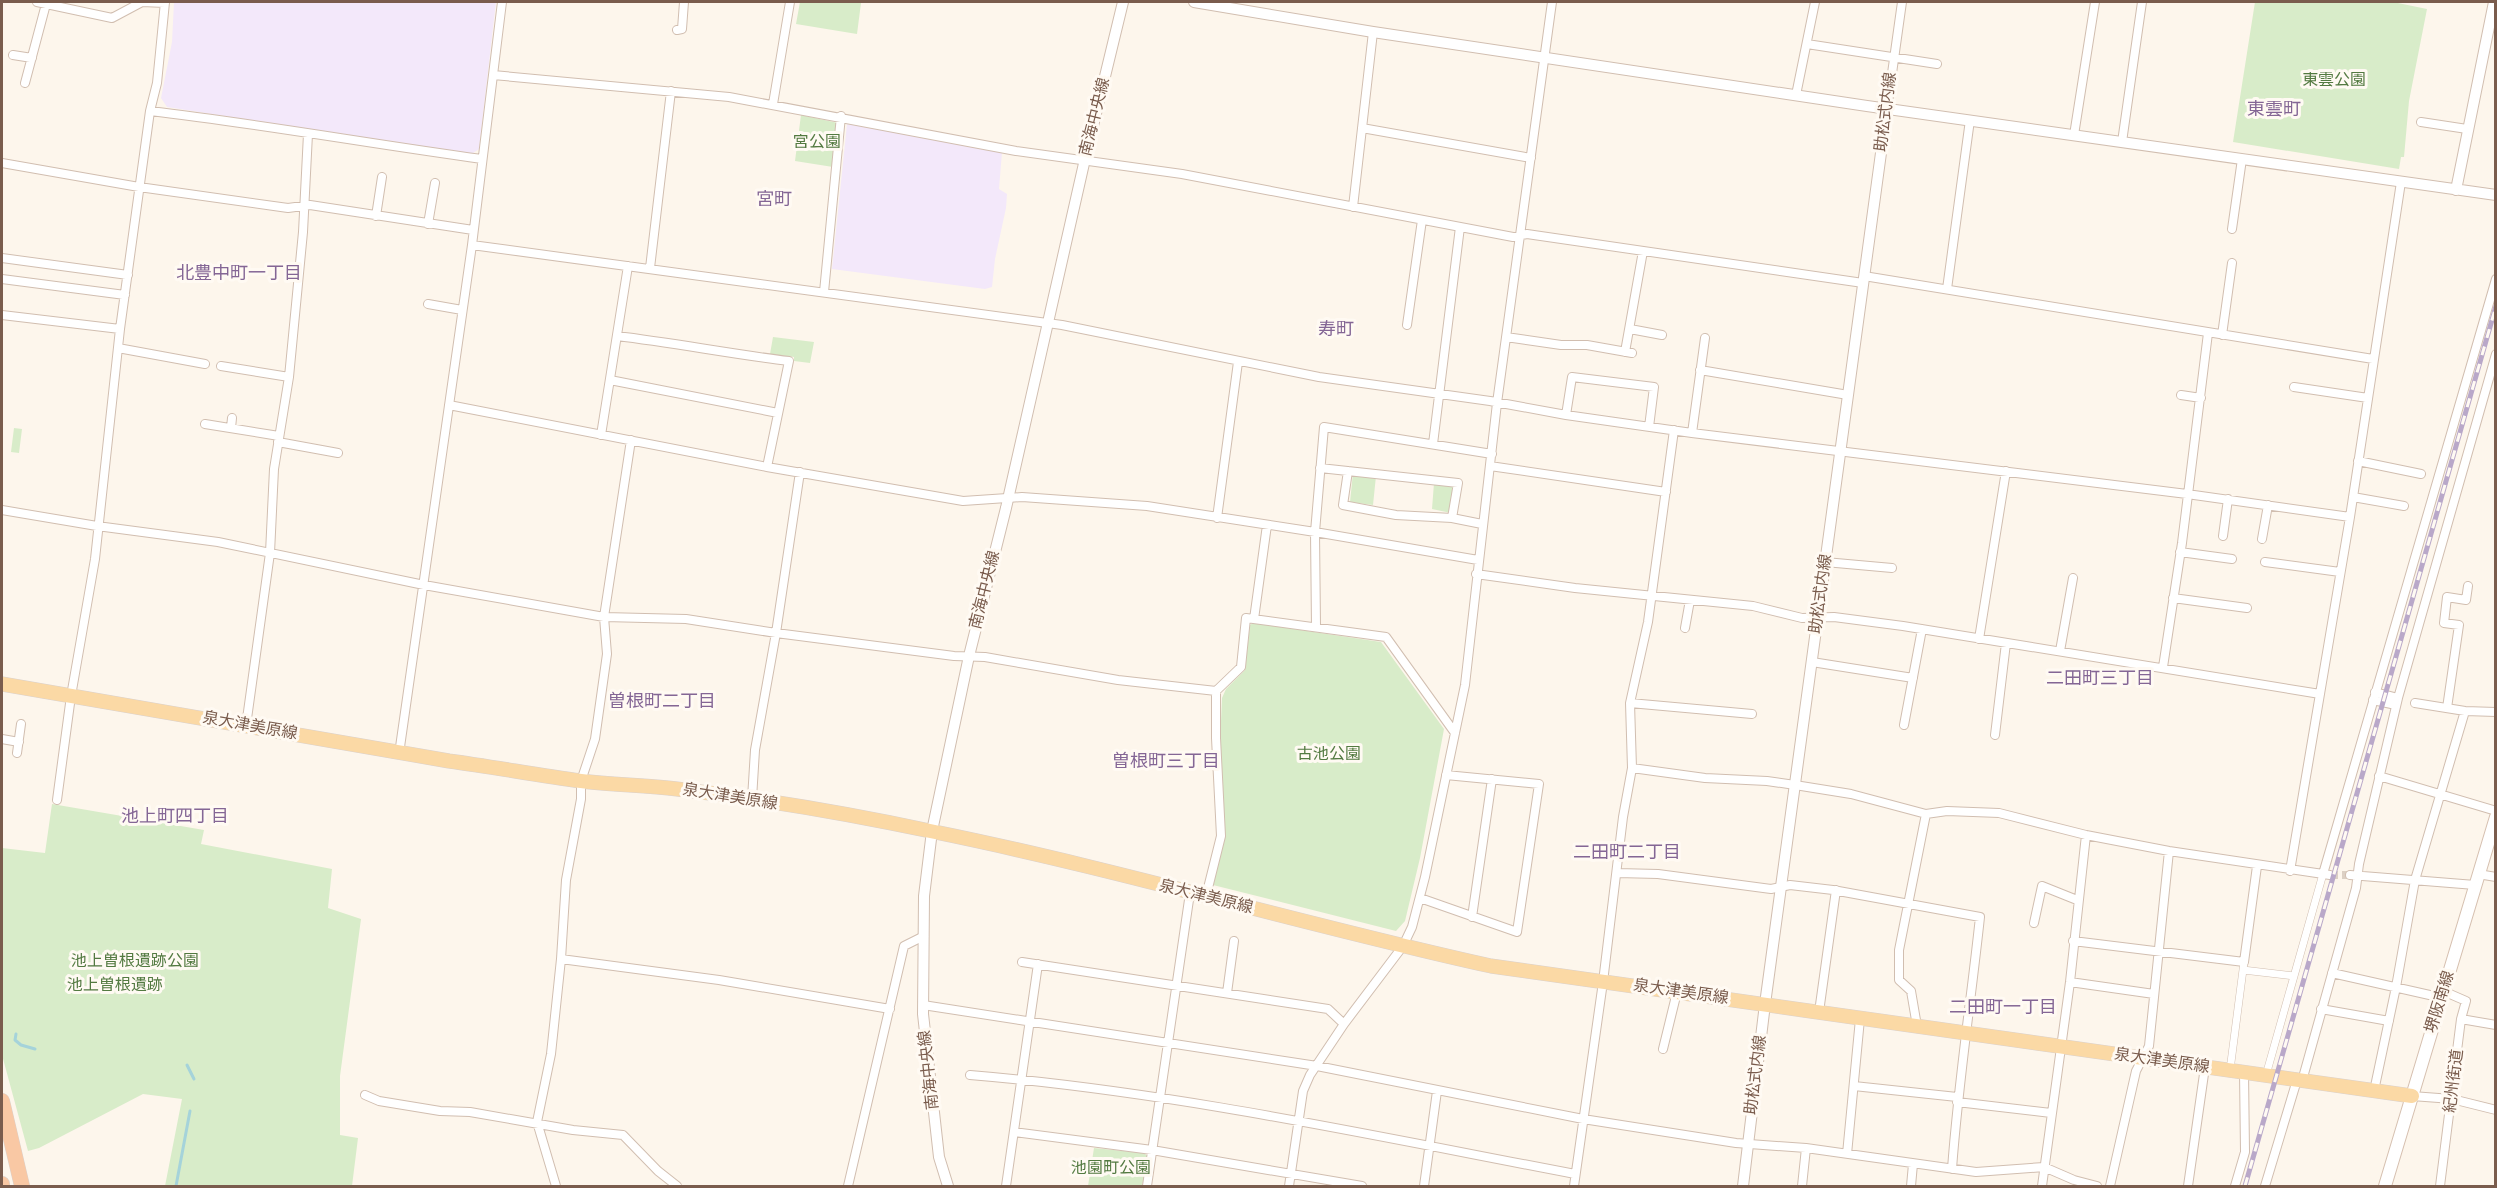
<svg xmlns="http://www.w3.org/2000/svg" width="2497" height="1188" viewBox="0 0 2497 1188" font-family="'Sofia Sans Condensed','Noto Sans JP',sans-serif">
<style>
.education{fill:#f3e8fa}
.green{fill:#d8ecc9}
.lines{fill:none;stroke-linecap:round;stroke-linejoin:round}
.stream{stroke:#a5d3da;stroke-width:3}
.minor-tunnel{stroke:#dcd0c4;stroke-width:8;stroke-dasharray:8 4;stroke-linecap:butt}
.pedestrian-casing{stroke:#d1beb0;stroke-width:8}
.minor-casing{stroke:#d1beb0;stroke-width:10}
.tertiary-casing{stroke:#d1beb0;stroke-width:12}
.secondary-casing{stroke:#d6c0b0;stroke-width:14}
.primary-casing{stroke:#dad1cd;stroke-width:15}
.trunk-casing{stroke:#dad1cd;stroke-width:16}
.pedestrian{stroke:#fff;stroke-width:7}
.minor{stroke:#fff;stroke-width:8}
.tertiary{stroke:#fff;stroke-width:10}
.secondary{stroke:#fff;stroke-width:12}
.primary{stroke:#fbd9a5;stroke-width:14}
.trunk{stroke:#f9c8a4;stroke-width:15}
.rail-casing{stroke:#b9a8c9;stroke-width:5}
.rail{stroke:#fffaf3;stroke-width:3;stroke-dasharray:9;stroke-linecap:butt}
.labels{text-anchor:middle;dominant-baseline:central;stroke-width:6;stroke-linejoin:round;paint-order:stroke}
.park-label{font-size:16px;fill:#537a41;stroke:#fffaf3}
.street-label{font-size:16px;fill:#7a5c4d;stroke:#fffaf3}
.neighbourhood-label{font-size:18px;fill:#846695;stroke:#fffaf3}
</style>
<rect width="100%" height="100%" fill="#fdf6ec"/>
<path class="education" d="M174 2H496L479 149 470 155 167 107 161 98 172 42Z
M847 124 1002 152 999 189 1007 194 1006 208 995 259 992 287 985 289 832 269Z"/>
<path class="green" d="M800 2 861 3 857 34 796 24Z
M2255 2H2393L2427 9 2409 101 2404 157H2401L2399 169 2233 142Z
M801 115 838 123 833 167 795 161Z
M773 337 814 342 810 363 794 361V357L770 354Z
M14 428 22 429 19 453 11 452Z
M1353 473 1376 476 1373 505 1350 502Z
M1434 483 1455 486 1451 513 1432 509Z
M1253 623 1381 642 1444 729 1420 858 1405 921 1396 931 1213 885 1225 837 1220 744 1222 698 1226 689 1245 670 1250 625Z
M52 804 204 830 201 844 332 869 328 908 361 919 340 1076V1135L358 1138 352 1186H165L182 1099 143 1094 39 1148 28 1151 2 1055V848L45 853Z
M1094 1148 1143 1153 1148 1156 1142 1186H1088Z"/>
<g class="lines">
<path class="stream" d="M16 1034 15 1040 21 1045 35 1049
M187 1065 194 1079
M176 1186 190 1111"/>
<path class="minor-tunnel" d="M2330 875H2350"/>
<g class="pedestrian-casing">
<path id="pedestrian" d="M2243 970 2294 976
M2230 1070 2244 962
M2266 1075 2323 874"/>
</g>
<g class="minor-casing">
<path id="minor" d="M37 2 112 18 142 2 165 3
M677 30 682 29 684 2
M1807 44 1937 64
M13 55 32 58
M493 75 729 97 1016 151 1182 174 1513 237 1527 234 1863 283
M25 83 46 4
M1796 95 1815 2
M773 104 790 2
M1887 109 1902 2
M150 111C261 124 371 144 482 159
M2421 122 2467 129
M1362 128 1531 158
M2074 135 2095 2
M2122 142 2142 2
M2 163 139 187 288 208 310 205 473 230
M1353 207 1373 32
M376 216 382 177
M428 224 435 183
M2232 229 2242 159
M472 245 1062 325 1319 377 1490 401 1566 415 1692 433 2187 494 2350 517
M2 258 128 275
M650 268 671 91
M1864 276 2373 359
M2 279 125 295
M1947 289 1970 120
M824 292 841 116
M428 304 462 310
M2 315 120 329
M1407 325 1422 220
M1630 329 1662 335
M2222 335 2232 263
M617 336C675 343 731 354 789 361L767 467
M1506 337 1561 345H1587L1632 353
M118 348 205 364
M1625 352 1643 251
M221 366 289 377
M1700 370 1848 395
M610 380 778 413
M2294 387 2368 398
M2181 395 2201 398
M449 405 767 467 963 501 1022 497 1147 506 1315 532 1478 560
M1566 415 1572 377 1654 387 1649 427
M205 424 279 436
M231 428 232 418
M1692 433 1705 338
M601 435 628 266
M278 442 338 453
M1433 444 1460 227
M2358 461 2421 474
M1490 466 1666 492
M1320 468 1458 483 1452 518 1482 524
M1348 471 1343 505 1396 515 1452 518
M2353 497 2404 506
M2 510 97 526 218 542 424 585 604 617 686 619 776 633 954 656 985 657 1118 680 1216 691V738L1221 836 1206 896
M1217 518 1238 362
M2223 536 2228 499
M2262 539 2268 505
M2180 552 2232 559
M1825 562 1892 568
M2265 562 2340 572
M1476 574 1575 588 1753 606 1802 618 1834 617 1903 626 2320 694
M2173 598 2247 608
M1254 619 1267 525
M1316 627 1315 532 1324 427 1492 454
M1685 628 1690 600
M1979 639 2006 471
M2060 651 2073 578
M1812 662 1913 678
M2163 667 2182 543 2208 333
M1216 691 1241 667 1246 618 1386 637 1455 733
M2375 692 2398 698
M2373 700 2396 705
M1630 703 1752 714
M2415 703 2465 711 2496 712
M2447 708 2459 625 2444 623 2447 597 2466 600 2468 586
M1904 725 1922 629
M246 726 270 553 274 469 289 377 303 232 308 134
M1995 735 2006 643
M2 739 19 742
M17 753 21 724
M399 754 472 245 502 2
M1632 768 1705 778 1767 781 1795 785 1851 794 1926 814 1947 811 1999 813 2086 835 2169 851 2330 875
M2379 776 2496 811
M752 799 755 750 776 633 800 472
M57 800 71 696 95 559 120 329 150 111 157 83 165 2
M2290 871 2350 517 2401 182
M1617 873 1658 874 1771 889 1790 885 1833 890 1980 917C1971 1001 1958 1085 1952 1169
M2323 874 2496 279
M2478 874 2496 877
M2350 875 2475 885
M1420 898 1517 932 1539 784 1446 775
M1472 917 1492 779
M2034 923 2042 886 2077 900
M2073 941 2244 962 2257 866
M561 959 719 980 890 1009
M1022 962 1328 1009 1344 1024
M2332 973 2434 996 2443 991 2466 1001 2461 1019 2440 1186
M2070 982 2154 994
M1227 993 1234 941
M923 1005 1317 1066 1583 1119 1736 1143 1806 1148 1976 1172 2044 1167 2074 1180 2097 1186
M2321 1009 2389 1021
M1819 1012 1836 890
M2461 1019 2496 1025
M1917 1026 1911 991 1899 980V950L1926 814
M1663 1049 1677 992
M970 1075C1174 1092 1375 1136 1575 1174
M2302 1081 2356 888 2359 864 2398 698 2496 354
M1854 1086 1957 1097
M2374 1091 2396 987 2415 880 2465 711
M365 1095 379 1101 440 1111 470 1112 573 1130 623 1135 658 1171 677 1186
M2412 1096 2452 1099 2496 1110
M1957 1102 2051 1113
M1014 1132 1152 1150 1362 1186
M1847 1154 1860 1019
M556 1186 537 1122 551 1054 561 959 566 880 581 799V781L595 739 607 654 604 617 631 440
M848 1186 904 946 924 936
M1006 1186 1038 964
M1147 1186 1190 893
M1289 1186 1303 1091 1310 1075 1344 1024 1403 946 1412 927 1425 877 1465 685 1497 403 1552 2
M1424 1186 1437 1091
M1574 1186 1603 982 1623 817 1632 768 1630 703 1648 622 1674 430
M1802 1186 1806 1148
M1911 1186 1913 1164
M2042 1186 2070 982 2086 835
M2110 1186 2136 1071 2149 1046 2169 851
M2188 1186 2205 1067
M2235 1186 2245 1152 2244 1072
M2265 1186 2297 1080"/>
</g>
<g class="tertiary-casing">
<path id="tertiary" d="M1194 2 1373 32 1867 106 2496 195
M2456 190 2494 2
M948 1186 939 1157 923 1014 924 896 932 831 969 656 1006 508 1085 159 1123 2
M1743 1186 1765 1004 1887 109"/>
</g>
<g class="secondary-casing">
<path id="secondary" d="M2385 1186 2496 817"/>
</g>
<g class="primary-casing">
<path id="primary" d="M2 684 449 761C493 767 537 775 581 781 613 785 645 785 677 789 763 799 850 814 935 832 1122 870 1304 925 1491 966L2412 1096"/>
</g>
<g class="trunk-casing">
<path id="trunk" d="M2 1101 22 1186
M2 1184V1186"/>
</g>
<use href="#pedestrian" class="pedestrian"/>
<use href="#minor" class="minor"/>
<use href="#tertiary" class="tertiary"/>
<use href="#secondary" class="secondary"/>
<use href="#primary" class="primary"/>
<use href="#trunk" class="trunk"/>
<g class="rail-casing">
<path id="rail" d="M2245 1186 2496 306"/>
</g>
<use href="#rail" class="rail"/>
</g>
<g class="labels">
<g class="park-label">
<text x="2334" y="80">東雲公園</text>
<text x="817" y="142">宮公園</text>
<text x="1329" y="754">古池公園</text>
<text x="135" y="961">池上曽根遺跡公園</text>
<text x="115" y="985">池上曽根遺跡</text>
<text x="1111" y="1168">池園町公園</text>
</g>
<g class="street-label">
<text transform="translate(1886 112) rotate(-83)">助松式内線</text>
<text transform="translate(1095 117) rotate(-76)">南海中央線</text>
<text transform="translate(985 590) rotate(-76)">南海中央線</text>
<text transform="translate(1821 594) rotate(-82)">助松式内線</text>
<text transform="translate(250 726) rotate(10)">泉大津美原線</text>
<text transform="translate(730 797) rotate(9)">泉大津美原線</text>
<text transform="translate(1206 897) rotate(14)">泉大津美原線</text>
<text transform="translate(1681 992) rotate(8)">泉大津美原線</text>
<text transform="translate(2440 1002) rotate(-73)">堺阪南線</text>
<text transform="translate(2162 1061) rotate(8)">泉大津美原線</text>
<text transform="translate(929 1070) rotate(-96)">南海中央線</text>
<text transform="translate(1756 1075) rotate(-83)">助松式内線</text>
<text transform="translate(2454 1081) rotate(-83)">紀州街道</text>
</g>
<g class="neighbourhood-label">
<text x="2274" y="109">東雲町</text>
<text x="774" y="199">宮町</text>
<text x="239" y="273">北豊中町一丁目</text>
<text x="1336" y="329">寿町</text>
<text x="2100" y="678">二田町三丁目</text>
<text x="662" y="701">曽根町二丁目</text>
<text x="1166" y="761">曽根町三丁目</text>
<text x="175" y="816">池上町四丁目</text>
<text x="1627" y="852">二田町二丁目</text>
<text x="2003" y="1007">二田町一丁目</text>
</g>
</g>
<rect width="2497" height="1188" fill="none" stroke="#7a5c4d" stroke-width="6"/>
</svg>
